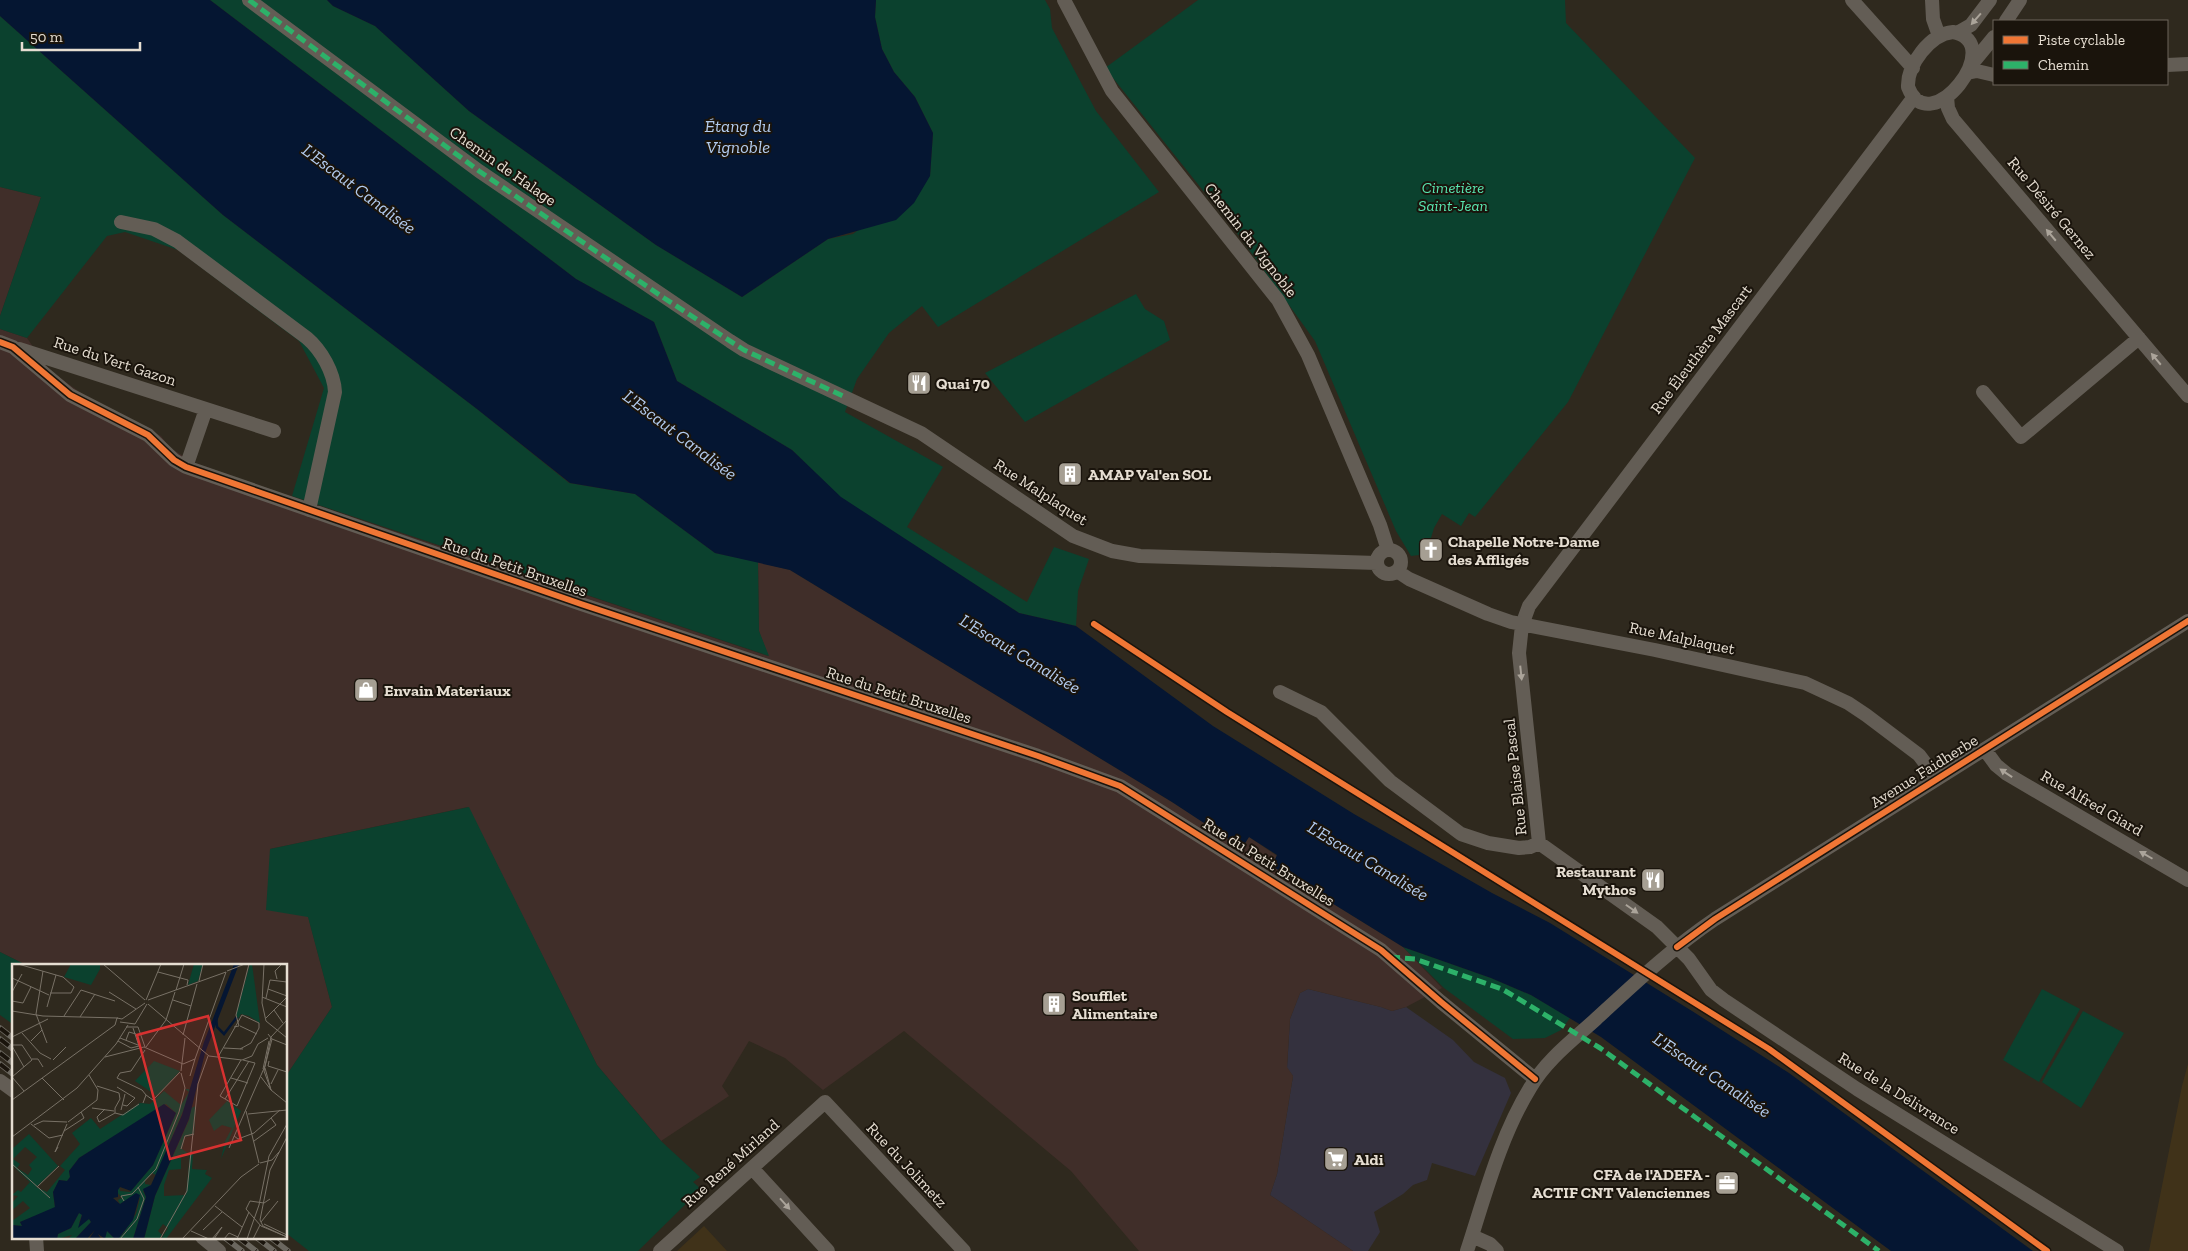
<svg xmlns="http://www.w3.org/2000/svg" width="2188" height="1251" font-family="'Zilla Slab',serif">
<rect width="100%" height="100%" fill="#2f291e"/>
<!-- commercial -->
<path fill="#34313e" d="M1308,989L1381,1007L1392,1011L1406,1007L1453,1040L1474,1062L1505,1078L1511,1093L1475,1176L1432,1163L1427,1180L1413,1185L1403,1194L1374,1212L1380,1232L1368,1251H1353L1270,1195L1277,1174L1293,1076L1287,1068L1290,1019L1300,993Z"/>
<!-- industrial -->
<path fill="#402e29" d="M0,187L41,197L0,316Z
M0,329L27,338L49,370L95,403L161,436L170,448L200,466L768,656L759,631L758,562L790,570L1172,802L1242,847L1249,837L1277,856L1272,866L1403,947L1442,988L1406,1007L1392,1011L1381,1007L1308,989L1300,993L1290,1019L1287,1067L1293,1076L1277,1174L1270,1195L1353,1251H1139L1071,1171L904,1031L823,1090L785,1058L749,1041L722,1086L729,1096L661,1141L597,1065L468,807L270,849L308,916L332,1007L286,1076V965H26L0,952Z"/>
<!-- built -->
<path fill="#403219" d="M2188,1064V1251H2149L2182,1086Z
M704,1226L727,1251H677Z"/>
<!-- green -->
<path fill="#0b412e" d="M210,0H327L333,6L375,26L469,111L656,245L742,297L828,239L853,234L930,176L933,133L915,97L894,72L882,49L875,17L876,0H1045L1050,9L1052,28L1096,111L1159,192L938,327L922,306L889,333L857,379L845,412L943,467L907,527L1027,602L1054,547L1089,559L1078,591L1076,626L1019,613L840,497L792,450L677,381L654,322L576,279Z
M1198,0H1565L1566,23L1695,158L1568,402L1475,517L1469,513L1461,526L1442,514L1434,528L1430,541L1424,545L1419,555L1411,556L1396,531L1315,341L1237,233L1105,68Z
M0,16L223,215L477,409L569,483L635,494L715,553L758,562L759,631L769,656L292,496L324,388L299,341L178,250L125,232L107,236L27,338L0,329V316L41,197L0,187Z
M1136,294L1145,309L1164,321L1170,340L1025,422L985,373Z
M469,807L597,1065L661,1141L700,1177L693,1182L701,1189L638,1251H309L286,1233V1076L332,1007L308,917L266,910L270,849Z
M1403,947L1491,978L1531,995L1570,1018L1561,1030L1545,1038L1513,1039L1444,988Z
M0,952L26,965H14V1025L0,1015Z
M2042,989L2080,1009L2039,1082L2003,1060Z
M2083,1011L2124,1033L2081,1108L2042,1082Z"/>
<!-- water -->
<path fill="#051632" d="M0,0H210L576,279L654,322L677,381L792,450L841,497L1019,613L1076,626L1213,726L1354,814L1492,893L1550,923L1692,1011L1789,1073L2033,1251H1891L1601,1037L1531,995L1491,978L1403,947L1272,866L1277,855L1249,837L1242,848L1172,802L790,570L715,553L635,494L570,483L477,409L223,215L0,16Z
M327,0H876L875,17L882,49L894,72L915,97L933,133L930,176L914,203L896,220L828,239L742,297L656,245L469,111L375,26L333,6Z"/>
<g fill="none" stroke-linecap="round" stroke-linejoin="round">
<!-- street -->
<path stroke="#635d55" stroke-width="14" d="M249,0L479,171L730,341L744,350L921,433L1073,536L1112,551L1140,556L1377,563
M1064,0L1112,91L1278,300L1308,355L1380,525L1388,550
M1852,0L1913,68
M1932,0L1933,19L1939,36
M2006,21L2020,0
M1953,32C2009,42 1929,143 1908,87C1907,65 1930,34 1953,32Z
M1957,33L1971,25L1990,0
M1971,65L1994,37
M2167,65L2188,64
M1967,73L1977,71L1994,75
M1914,97L1529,606L1522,625L1519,653L1539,843L1657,927L1689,959L1711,990L1724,1000L1857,1089L2117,1251
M1947,97L1948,108L1953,119L2188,396
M121,222L154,229L177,241L307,338C321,350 334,372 335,392L309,510
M0,342L13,347L70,395L148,435L174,460L186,467L581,604L1038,756L1120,786L1381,950L1441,1002L1535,1079
M19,349L274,431
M1983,392L2021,437L2139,338
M186,467L206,409
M1377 562a12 12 0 1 1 24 0a12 12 0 1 1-24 0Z
M1397,571L1409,579L1488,614L1511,622L1655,650L1805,683L1848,703L1866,715L1919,755L1937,779
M1280,692L1321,712L1390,781L1461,834L1488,843L1519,848L1530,847L1539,843
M1985,750L1996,765L2007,774L2188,880
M0,1081L14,1091
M752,1168L828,1251
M1472,1236L1490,1244L1497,1251
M36,1237L37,1251
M202,1237L219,1251
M660,1251L825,1102L964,1251
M1467,1251C1485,1196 1500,1137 1530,1088C1546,1060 1573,1040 1596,1019C1634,984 1672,948 1715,919L2188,621"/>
<defs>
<path id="rail" d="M0,1028L14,1039
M0,1039L14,1050
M0,1053L14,1064
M0,1064L14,1075
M224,1237L242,1251
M238,1237L256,1251
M256,1237L274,1251
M270,1237L288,1251"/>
</defs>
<!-- rail casing -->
<use href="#rail" stroke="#6b675f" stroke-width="5.5"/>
<!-- rail -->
<use href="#rail" stroke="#1a140c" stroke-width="4" stroke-dasharray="11" stroke-linecap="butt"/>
<!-- quiet -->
<path stroke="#2db169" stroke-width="5" stroke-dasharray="10 5" stroke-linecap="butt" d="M249,0L479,171L664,298L744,350L843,396
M1390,957L1415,959L1502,989L1600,1048L1879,1251"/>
<defs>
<path id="cycleway" d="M0,342L13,347L70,395L148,435L174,460L186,467L581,604L1038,756L1120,786L1381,950L1441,1002L1535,1079
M1094,624L1227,712L1769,1049L2047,1251
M1677,947L1715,919L2188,621"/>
</defs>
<!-- cycleway casing -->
<use href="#cycleway" stroke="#1a140c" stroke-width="9"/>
<!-- cycleway -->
<use href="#cycleway" stroke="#f07635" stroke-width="6"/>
</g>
<!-- one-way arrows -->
<defs><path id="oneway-solid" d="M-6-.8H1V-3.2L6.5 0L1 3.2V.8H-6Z" transform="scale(1.25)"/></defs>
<g fill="#aba49a">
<use href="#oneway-solid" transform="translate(1976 19) rotate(131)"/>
<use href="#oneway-solid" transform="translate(2051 235) rotate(-130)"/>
<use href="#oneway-solid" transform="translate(2156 359) rotate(-130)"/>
<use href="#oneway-solid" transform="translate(1521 673) rotate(84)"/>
<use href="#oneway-solid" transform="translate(2006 773) rotate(-146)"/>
<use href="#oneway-solid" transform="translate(2146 855) rotate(-150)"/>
<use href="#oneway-solid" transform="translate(1632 909) rotate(35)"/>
<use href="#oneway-solid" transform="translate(785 1204) rotate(48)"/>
</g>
<!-- icons -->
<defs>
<symbol id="restaurant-square" viewBox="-11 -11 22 22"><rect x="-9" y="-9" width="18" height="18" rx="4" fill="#a69f93" stroke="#1a140c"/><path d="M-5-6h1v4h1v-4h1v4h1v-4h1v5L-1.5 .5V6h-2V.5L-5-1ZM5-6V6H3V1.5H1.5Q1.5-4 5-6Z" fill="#fff"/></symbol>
<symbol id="building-square" viewBox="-11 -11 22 22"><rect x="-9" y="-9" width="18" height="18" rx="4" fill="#a69f93" stroke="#1a140c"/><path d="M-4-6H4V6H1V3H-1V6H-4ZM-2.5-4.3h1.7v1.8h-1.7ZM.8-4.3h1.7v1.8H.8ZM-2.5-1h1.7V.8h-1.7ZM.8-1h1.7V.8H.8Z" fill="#fff"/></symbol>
<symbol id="church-square" viewBox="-11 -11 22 22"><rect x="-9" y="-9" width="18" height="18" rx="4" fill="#a69f93" stroke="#1a140c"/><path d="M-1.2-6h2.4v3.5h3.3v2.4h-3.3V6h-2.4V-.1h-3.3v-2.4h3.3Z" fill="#fff"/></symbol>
<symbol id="shop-square" viewBox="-11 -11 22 22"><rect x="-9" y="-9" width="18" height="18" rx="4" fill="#a69f93" stroke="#1a140c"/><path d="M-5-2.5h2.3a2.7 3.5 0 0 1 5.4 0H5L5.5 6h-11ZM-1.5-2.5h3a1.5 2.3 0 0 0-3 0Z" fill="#fff"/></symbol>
<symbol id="supermarket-square" viewBox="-11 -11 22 22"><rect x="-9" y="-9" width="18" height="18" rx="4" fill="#a69f93" stroke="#1a140c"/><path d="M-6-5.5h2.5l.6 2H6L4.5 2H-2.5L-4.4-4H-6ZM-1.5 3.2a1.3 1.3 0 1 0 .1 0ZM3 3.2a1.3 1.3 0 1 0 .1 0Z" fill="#fff"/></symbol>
<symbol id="office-square" viewBox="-11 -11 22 22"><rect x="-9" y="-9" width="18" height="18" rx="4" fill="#a69f93" stroke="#1a140c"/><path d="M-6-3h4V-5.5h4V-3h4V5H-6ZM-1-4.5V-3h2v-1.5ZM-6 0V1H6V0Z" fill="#fff"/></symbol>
</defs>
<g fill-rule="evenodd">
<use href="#restaurant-square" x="905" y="369" width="28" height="28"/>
<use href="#building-square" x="1056" y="460" width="28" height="28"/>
<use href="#church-square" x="1417" y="536" width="28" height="28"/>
<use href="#shop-square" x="352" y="676" width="28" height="28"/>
<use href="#restaurant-square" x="1639" y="866" width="28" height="28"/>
<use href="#building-square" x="1040" y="990" width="28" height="28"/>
<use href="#supermarket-square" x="1322" y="1145" width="28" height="28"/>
<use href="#office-square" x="1713" y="1169" width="28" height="28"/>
</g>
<g text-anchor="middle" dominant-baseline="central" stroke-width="4" stroke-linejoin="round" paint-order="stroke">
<!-- street labels -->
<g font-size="16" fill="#e6ded2" stroke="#1a140c">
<text transform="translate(503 166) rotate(35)">Chemin de Halage</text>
<text transform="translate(2052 208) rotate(50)">Rue Désiré Gernez</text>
<text transform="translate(1251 240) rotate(52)">Chemin du Vignoble</text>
<text transform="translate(1701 349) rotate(-53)">Rue Éleuthère Mascart</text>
<text transform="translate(115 361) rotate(18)">Rue du Vert Gazon</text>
<text transform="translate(1041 492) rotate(33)">Rue Malplaquet</text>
<text transform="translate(515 567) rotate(19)">Rue du Petit Bruxelles</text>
<text transform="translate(1682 638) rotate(12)">Rue Malplaquet</text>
<text transform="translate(899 695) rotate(18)">Rue du Petit Bruxelles</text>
<text transform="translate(1924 771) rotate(-32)">Avenue Faidherbe</text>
<text transform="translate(1515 777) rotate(-96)">Rue Blaise Pascal</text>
<text transform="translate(2092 803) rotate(30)">Rue Alfred Giard</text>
<text transform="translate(1269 862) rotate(32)">Rue du Petit Bruxelles</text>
<text transform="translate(1899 1093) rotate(32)">Rue de la Délivrance</text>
<text transform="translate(731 1163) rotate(-42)">Rue René Mirland</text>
<text transform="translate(907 1165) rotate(47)">Rue du Jolimetz</text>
</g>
<!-- park labels -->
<g font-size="16" font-style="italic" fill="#59e7b1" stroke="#1a140c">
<text x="1453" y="187">Cimetière<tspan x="1453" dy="18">Saint-Jean</tspan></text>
</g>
<!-- poi labels -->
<g font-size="16" font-weight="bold" fill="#e6ded2" stroke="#1a140c" text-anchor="start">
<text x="936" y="383">Quai 70</text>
<text x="1088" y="474">AMAP Val'en SOL</text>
<text x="1448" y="541">Chapelle Notre-Dame<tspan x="1448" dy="18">des Affligés</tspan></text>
<text x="384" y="690">Envain Materiaux</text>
<text x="1636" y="871" text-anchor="end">Restaurant<tspan x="1636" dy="18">Mythos</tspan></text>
<text x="1072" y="995">Soufflet<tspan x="1072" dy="18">Alimentaire</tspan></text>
<text x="1354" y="1159">Aldi</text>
<text x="1710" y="1174" text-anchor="end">CFA de l'ADEFA -<tspan x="1710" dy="18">ACTIF CNT Valenciennes</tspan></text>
</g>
<!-- water labels -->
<g font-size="18" font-style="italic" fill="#b2cbef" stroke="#1a140c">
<text x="738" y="126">Étang du<tspan x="738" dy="21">Vignoble</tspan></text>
<text transform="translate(359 189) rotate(37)">L'Escaut Canalisée</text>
<text transform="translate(680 435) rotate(37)">L'Escaut Canalisée</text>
<text transform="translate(1020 654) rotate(31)">L'Escaut Canalisée</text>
<text transform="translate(1368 861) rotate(31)">L'Escaut Canalisée</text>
<text transform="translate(1712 1075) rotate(34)">L'Escaut Canalisée</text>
</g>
</g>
<!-- overview -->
<g transform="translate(12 964)">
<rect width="275" height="275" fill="#2f291e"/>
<path d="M59,0H88V5L79,21L52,13ZM182,0H191L186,17L176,21ZM238,0H240L248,59L237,52L229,50L226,55L224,51ZM142,97L168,107L145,132L123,117ZM173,125H177L178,128L174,140L144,211L140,209L133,216V220L139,221L131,227L134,233L121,275H93V270L95,267L102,274L110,271L124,250L128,234L123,231L108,240L106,236L110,234L104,227L107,222L108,227L118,228L141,201L164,149L154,140L67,194L57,207L58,213L55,217L47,216L41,228L43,244L8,258L10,262L0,261V257L18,244L11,237L0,246V239L6,232L0,231L6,226L9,228L18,218L0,201V185L17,170L46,202L24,223L35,228L53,206L48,202L68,180L60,169L79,154L88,165L128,139L138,140L152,127L169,141L177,128ZM13,183L25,193L17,201L20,205L16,211L5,204L8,200L1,195ZM215,137L229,147L209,195L213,177L220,164L210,161L202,167L197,156ZM184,142L182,171L173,173L170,185L177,190H169V205L157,206L152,221V232L174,231L178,190H181L180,205L195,206L193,210L200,214L154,275H149L156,264L151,260L146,267L150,271L147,275H132L143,232L177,156L179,144ZM67,249L70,250L67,259L77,255L79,258L63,275H56L60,271L45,275L46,270L59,264Z" fill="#0b412e" fill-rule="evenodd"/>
<path d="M222,0H227L193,89L177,155L143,232L132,275H121L134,233L131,225L139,221L170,151L192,78ZM152,140L164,149L141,201L119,227L108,223L106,226V223V233L101,234L108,240L124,229L128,231L121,256L107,274H102L95,267L93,275L86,270L89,275H77L83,266L75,275H63L79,258L77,255L66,264L70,251L67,249L59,264L46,270L45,275H0V261L10,262L8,258L43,243L41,228L47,216L55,217L58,213L57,207L67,194Z" fill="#051632"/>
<path fill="none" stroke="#051632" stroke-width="2.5" d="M204,52L205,63L212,70L225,53"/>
<path fill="none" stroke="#787166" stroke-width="1" d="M6,0L51,13L62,23L59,29H38M91,0L133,36M252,0L250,39L254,57M31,7L24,50L35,79M215,7L233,0M146,8L176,16L175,21M0,14L37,31M265,15L263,7L270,0M187,17L191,0M256,25L275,32M164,26L172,0M0,28L10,10M97,28L124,45M250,33L275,43M254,34L258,16L275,18M134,36L149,0M136,36L214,8M161,36L179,42M0,37L11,39L19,23M136,40L197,92L230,96L240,92L246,80L256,74M35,43L44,11M262,46L271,59M0,47L31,52L106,54M52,52L69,26L103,37M68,53L83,30M254,54L275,33M275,56L259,73L252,107L259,126L275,139M254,57L275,74M108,58L123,60L135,40M228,62L245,70M114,63H126L133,83M222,63L227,62L224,51L237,0M10,69L28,89L39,95M171,71L185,20M0,73L36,55M0,73V82L12,103M108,74L126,81M260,75L275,81M114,76L117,68L124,70M19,77L30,66M106,77L119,84L127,82L121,64M0,81H10L20,96L0,113M134,83L154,56L163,28M212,84L231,85M93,93L132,83L171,100M206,93L230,51L247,59V64L239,79L228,85M20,95H26L31,103M41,96L54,83M229,96L208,132L225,142L243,99L231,96M257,97L256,102L275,108M171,100L183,95L214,8M251,105L257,77M169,107L173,74M178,112L183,95M0,113L12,127M249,113L259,126L253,104M30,114L52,136M219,114L236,119M225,116L237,97M259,120L266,106M85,122L107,129L108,135L103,144M105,123L123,134L115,142L111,141M134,131L141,136L168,108M213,135L225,116M0,136L103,61L105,54L110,55L133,39M131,139L134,131L130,126L105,114L108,109L119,107L133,86M80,144L102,147M103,144V149L111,151L127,140M93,145L85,153L87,158L103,149M109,146L113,130M234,147L247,199M236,150L275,146M56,158L85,136L86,126L77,111M19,160L37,174L51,171M22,161L31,157L55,158M52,167L72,154L69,148M222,172L226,175L242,169L268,146M0,173L65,124L104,80L116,61M275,173L258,206L248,256L251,262L275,273M242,177L264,161L259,154M46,183L43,188L55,160M217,184L253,102L260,75L256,70M169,185L173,172L182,170M248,199L260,196L267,188M0,200L38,234M25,223L47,202M258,235L252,239L238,237L234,245L249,262L275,273M112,237L109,232L120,230L144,205L167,148L173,124L169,109M203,242L230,263M249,258L266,237M252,260L275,271M191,266L210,248M179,267L197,275M108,275L125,255L132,235L126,223M148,275L175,227L186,120L196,92M170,275L229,213L247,200M200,275L210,263L202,275M212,275L217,269L226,273M225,275L237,248M235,275L247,241L257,192L275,160M241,275L248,261"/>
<path fill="#d73130" fill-opacity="0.15" stroke="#d73130" stroke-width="2.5" d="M196,52L229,176L158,195L125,71Z"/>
<rect width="275" height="275" fill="none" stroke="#e6ded2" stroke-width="2.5"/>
</g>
<!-- legend -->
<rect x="1993" y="20" width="175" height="65" fill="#1a140c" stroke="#6c655b"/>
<rect x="2003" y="36" width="25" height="8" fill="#f07635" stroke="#6c655b"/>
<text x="2038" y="45" font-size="15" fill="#e6ded2">Piste cyclable</text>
<rect x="2003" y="61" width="25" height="8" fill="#2db169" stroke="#6c655b"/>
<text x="2038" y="70" font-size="15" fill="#e6ded2">Chemin</text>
<!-- scale -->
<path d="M22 42v8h118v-8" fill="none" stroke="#e6ded2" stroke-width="2.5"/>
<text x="30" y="42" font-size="15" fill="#e6ded2" stroke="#1a140c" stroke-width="4" paint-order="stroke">50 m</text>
</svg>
